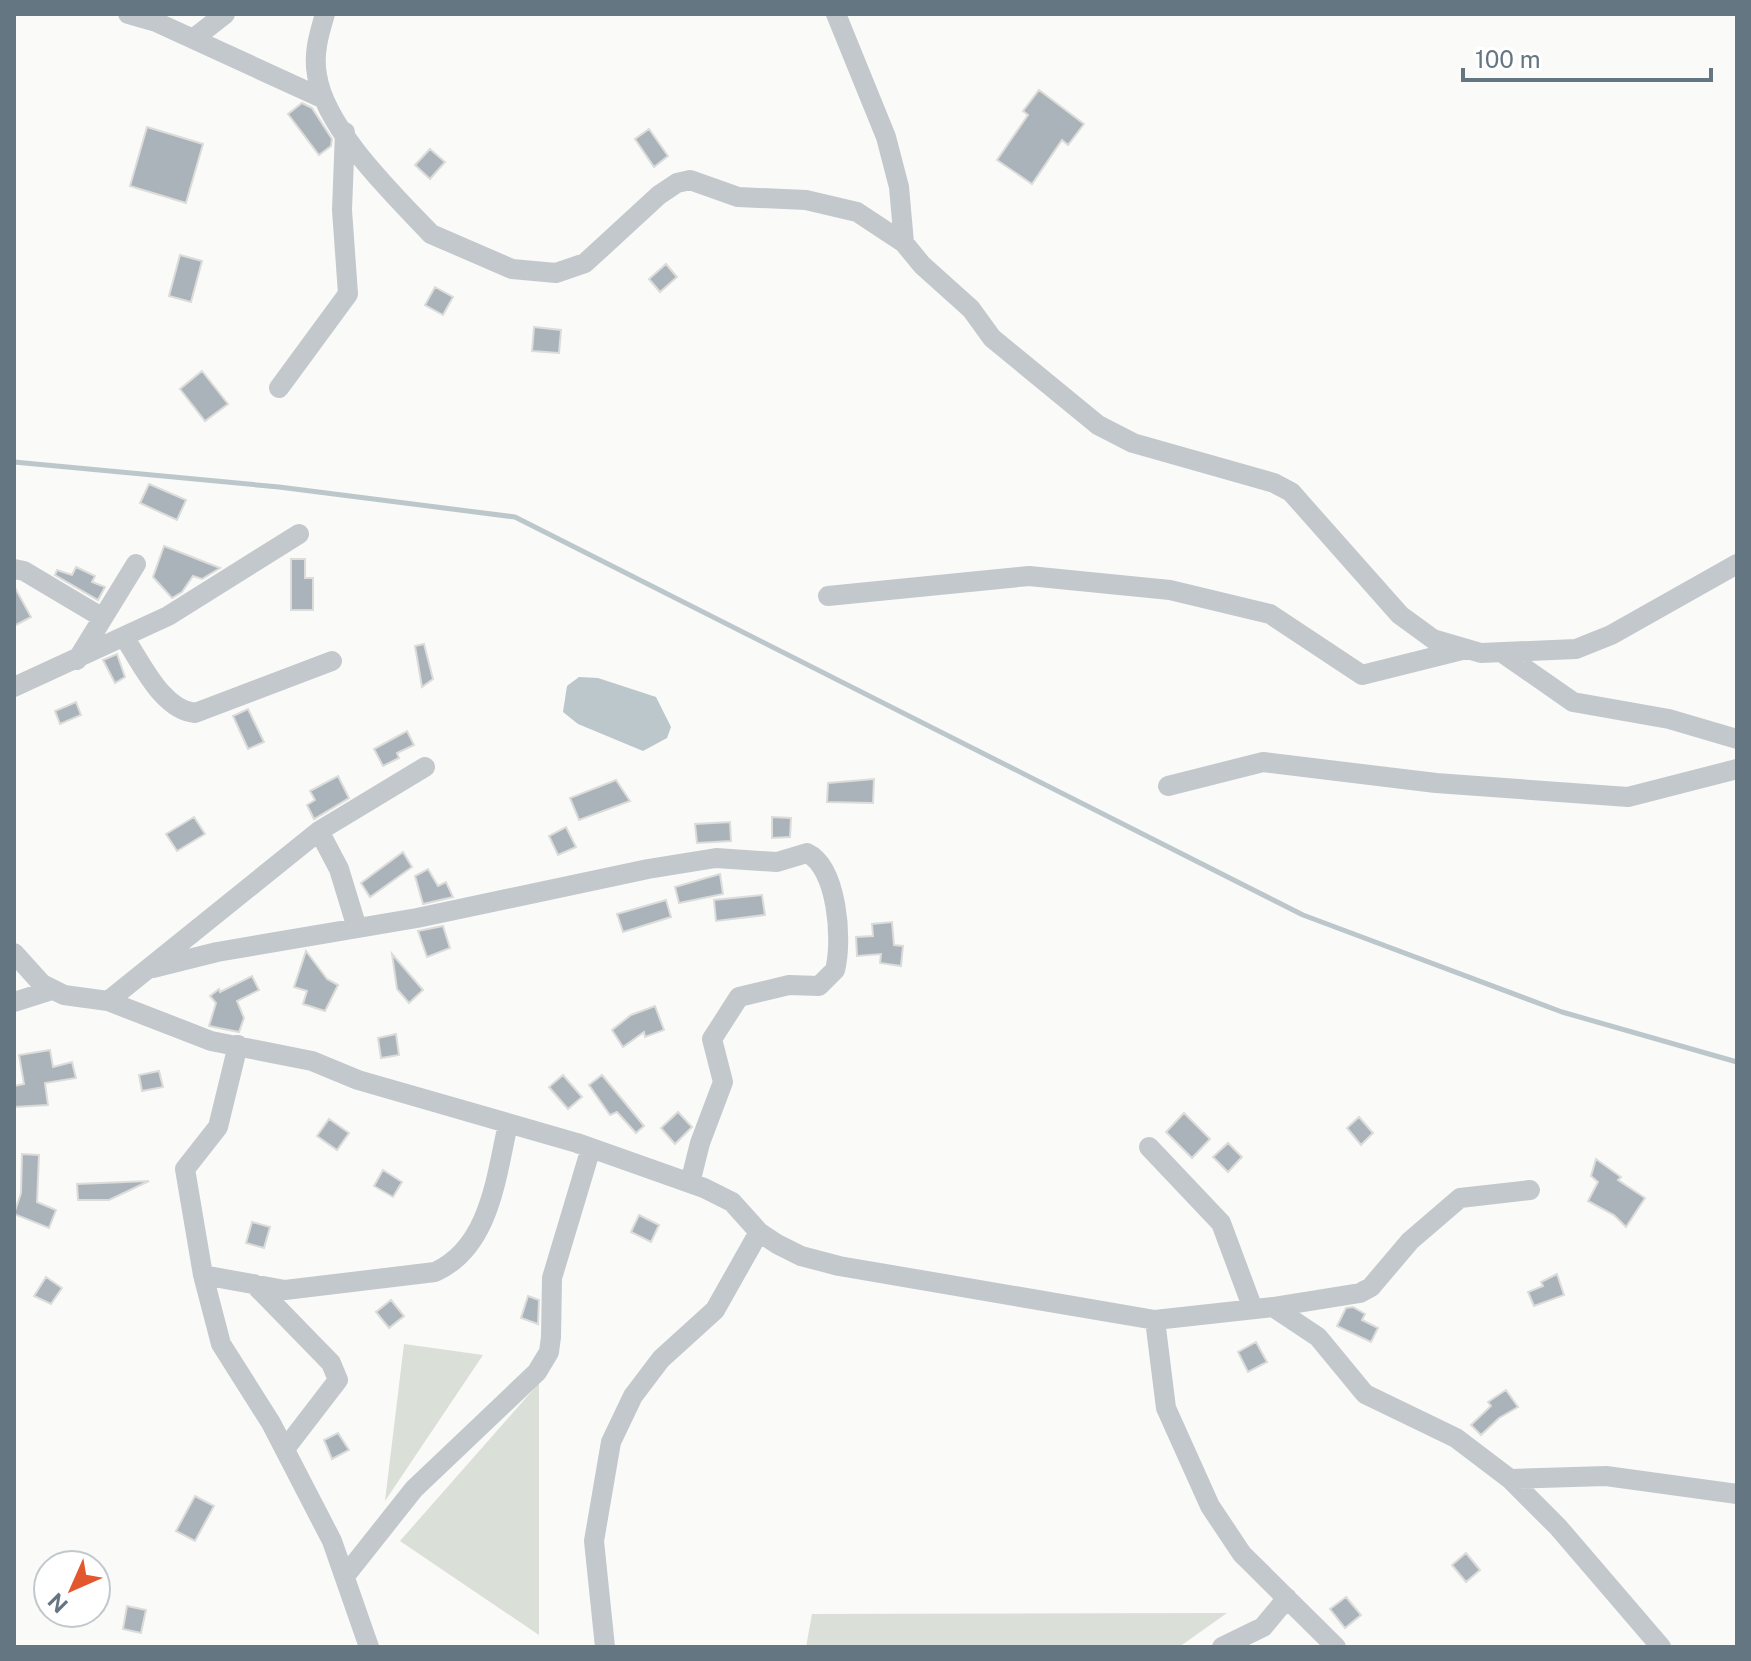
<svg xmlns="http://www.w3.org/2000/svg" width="1751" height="1661" font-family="'Public Sans',sans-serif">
<rect width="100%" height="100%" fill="#fafaf8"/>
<!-- green -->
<path fill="#dadfd7" d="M404,1344L483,1355L385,1501Z
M539,1383V1635L400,1541Z
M1227,1613L1179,1647H806L812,1614Z"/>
<!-- water -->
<path fill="#bbc7cb" d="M579,677L598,678L656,697L671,727L667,738L643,751L578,724L563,712L567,686Z"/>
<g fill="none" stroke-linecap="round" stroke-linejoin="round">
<!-- stream -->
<path stroke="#bbc7cb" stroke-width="5" d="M14,462L279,487L515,517L1303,915L1562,1012L1737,1062"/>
</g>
<!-- building -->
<path fill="#aab3b9" stroke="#dcdcda" stroke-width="2" d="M1039,90L1084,124L1068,145L1062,140L1032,184L997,160L1028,115L1023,111Z
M302,103L312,108L332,139L331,146L319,155L288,114Z
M147,127L203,144L186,203L130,186Z
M649,129L668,156L654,167L635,139Z
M430,149L445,162L430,179L415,165Z
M180,255L202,261L191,302L169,296Z
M666,264L677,277L660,292L649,279Z
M435,287L453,297L443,315L425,305Z
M534,327L561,330L559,353L532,351Z
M202,371L228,404L205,421L180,389Z
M149,484L186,500L177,520L140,503Z
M164,546L220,568L202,579L193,576L182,592L172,598L153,577Z
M291,559H305V578H313V610H291Z
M76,567L95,576L92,582L105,587L98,600L55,575L57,570L72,575Z
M14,586L31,617L14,626Z
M424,644L433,679L422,687L415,646Z
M117,654L125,677L115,683L103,660Z
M76,702L81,715L60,724L55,711Z
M248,709L264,742L248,749L233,716Z
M407,731L414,745L397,753L399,758L383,766L374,749Z
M338,776L349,798L314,819L307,805L315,800L310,791Z
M874,779L873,803L827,802L828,783Z
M616,780L630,801L579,820L570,798Z
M194,817L205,834L177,851L166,834Z
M772,817L791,818L790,837L772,838Z
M730,822L731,841L697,843L695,824Z
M566,827L576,847L558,855L549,836Z
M403,852L412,867L370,897L361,883Z
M428,869L438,886L446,882L453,897L423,904L415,876Z
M720,874L723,894L679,903L675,887Z
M762,895L765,915L716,921L714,900Z
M666,900L671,917L623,932L617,914Z
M892,922L894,945L903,946L901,966L880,963L881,954L857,956L856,937L873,936L872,924Z
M443,926L450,948L427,957L418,931Z
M306,951L327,979L338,985L325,1011L303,1004L307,991L294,987Z
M392,954L423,990L409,1003L397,989Z
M252,976L259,990L237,1001L244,1018L239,1032L209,1026L216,1003L210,996L219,989L220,992Z
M655,1006L664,1030L645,1037L644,1032L623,1047L612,1030L631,1015Z
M396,1034L399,1055L381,1058L378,1038Z
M50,1050L53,1067L72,1062L76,1078L45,1083L48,1105L14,1107V1086L24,1084L19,1055Z
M159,1071L163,1087L142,1091L139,1075Z
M563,1075L582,1097L568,1109L549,1087Z
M602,1075L644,1126L636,1133L617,1112L610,1115L589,1085Z
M678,1112L692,1127L675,1144L661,1128Z
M1184,1113L1210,1139L1192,1158L1166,1132Z
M1359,1117L1373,1133L1361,1145L1347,1128Z
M329,1119L349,1133L337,1150L317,1136Z
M1228,1143L1242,1157L1228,1172L1213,1157Z
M22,1154L39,1155L37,1202L56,1210L49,1228L14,1214L21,1193Z
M1596,1159L1621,1177L1618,1180L1645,1198L1626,1227L1614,1215L1588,1201L1598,1182L1591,1176Z
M383,1170L402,1182L393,1197L374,1186Z
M149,1181L109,1200H78L77,1184Z
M639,1215L659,1225L651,1242L631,1232Z
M252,1222L270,1227L264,1248L246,1243Z
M1557,1274L1564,1295L1534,1306L1528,1292L1543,1286L1541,1282Z
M46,1277L62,1288L51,1304L34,1296Z
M528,1296L539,1300L538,1324L521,1318Z
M391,1300L404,1316L389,1328L376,1312Z
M1353,1307L1365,1314L1362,1320L1378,1328L1371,1342L1337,1326L1346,1308Z
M1256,1342L1267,1362L1248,1372L1238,1352Z
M1506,1390L1518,1407L1499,1418L1481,1435L1471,1425L1491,1406L1488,1402Z
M338,1433L349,1450L332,1459L324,1440Z
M195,1496L214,1506L195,1541L176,1531Z
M1466,1553L1480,1570L1466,1582L1452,1565Z
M1346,1597L1361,1615L1345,1628L1330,1609Z
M127,1606L146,1610L141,1633L123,1629Z"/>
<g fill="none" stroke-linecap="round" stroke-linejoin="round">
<!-- street -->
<path stroke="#c3c8cc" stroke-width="20" d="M128,14L156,22L324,99
M325,14C319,34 313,54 317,75C325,129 394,195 431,234L512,269L556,273L585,263L659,195L677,183L690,180L738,197L806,200L857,212L904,243L922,265L971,309L992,338L1098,425L1133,443L1274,483L1291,492L1400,615L1433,639L1481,653L1576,649L1611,635L1737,564
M836,14L886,137L899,187L904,243
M193,39L225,14
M279,388L348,294L342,210L345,132
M14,569L24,571L103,618
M828,596L1029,576L1170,590L1270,614L1362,675L1466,649
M124,637C141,662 162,710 195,713L332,661
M1504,654L1573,702L1669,719L1737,739
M77,660L136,564
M14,687L168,616L299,534
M1168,786L1263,762L1436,783L1628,797L1737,769
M319,831L339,869L357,928
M14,953L42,984L64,995L108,1001L211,1041L312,1061L358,1080L577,1143L704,1188L732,1202L759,1232L777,1244L801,1256L839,1266L1155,1320L1166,1408L1210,1506L1242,1554L1336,1647
M153,968L217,952L417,918L648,869L716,858L777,862L807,853C837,867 843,939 835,970L819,986L789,985L739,997L712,1039L723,1082L700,1143L690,1183
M108,1001L319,831L425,767
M14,1002L52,990
M238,1045L218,1127L185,1169L203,1275L221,1344L271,1423L332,1541L369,1647
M1149,1147L1221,1223L1253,1309
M203,1275L285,1290L435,1272C490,1247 496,1177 508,1124
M254,1284L331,1363L338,1380L285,1449
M1273,1307L1360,1293L1371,1287L1410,1241L1460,1198L1530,1190
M1155,1320L1273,1307L1318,1337L1365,1394L1456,1438L1510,1479L1606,1476L1737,1494
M1510,1479L1558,1527L1661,1647
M345,1576L414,1489L537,1372L549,1352L551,1337L552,1278L591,1148
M605,1647L594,1541L611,1442L633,1396L661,1359L715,1310L759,1232
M1222,1647L1263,1627L1287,1598"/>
</g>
<!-- border -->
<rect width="1751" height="1661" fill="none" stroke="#657683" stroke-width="32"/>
<!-- north arrow -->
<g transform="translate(72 1589) rotate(225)"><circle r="38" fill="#ffffff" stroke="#c1c8cd" stroke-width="2"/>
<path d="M0-6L14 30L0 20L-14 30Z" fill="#e4572e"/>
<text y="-12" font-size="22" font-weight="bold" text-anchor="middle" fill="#657683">N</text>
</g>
<!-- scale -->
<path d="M1463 68v12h248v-12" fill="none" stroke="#657683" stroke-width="4"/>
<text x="1475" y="68" font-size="24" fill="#657683" stroke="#ffffff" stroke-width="6" paint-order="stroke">100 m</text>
</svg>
